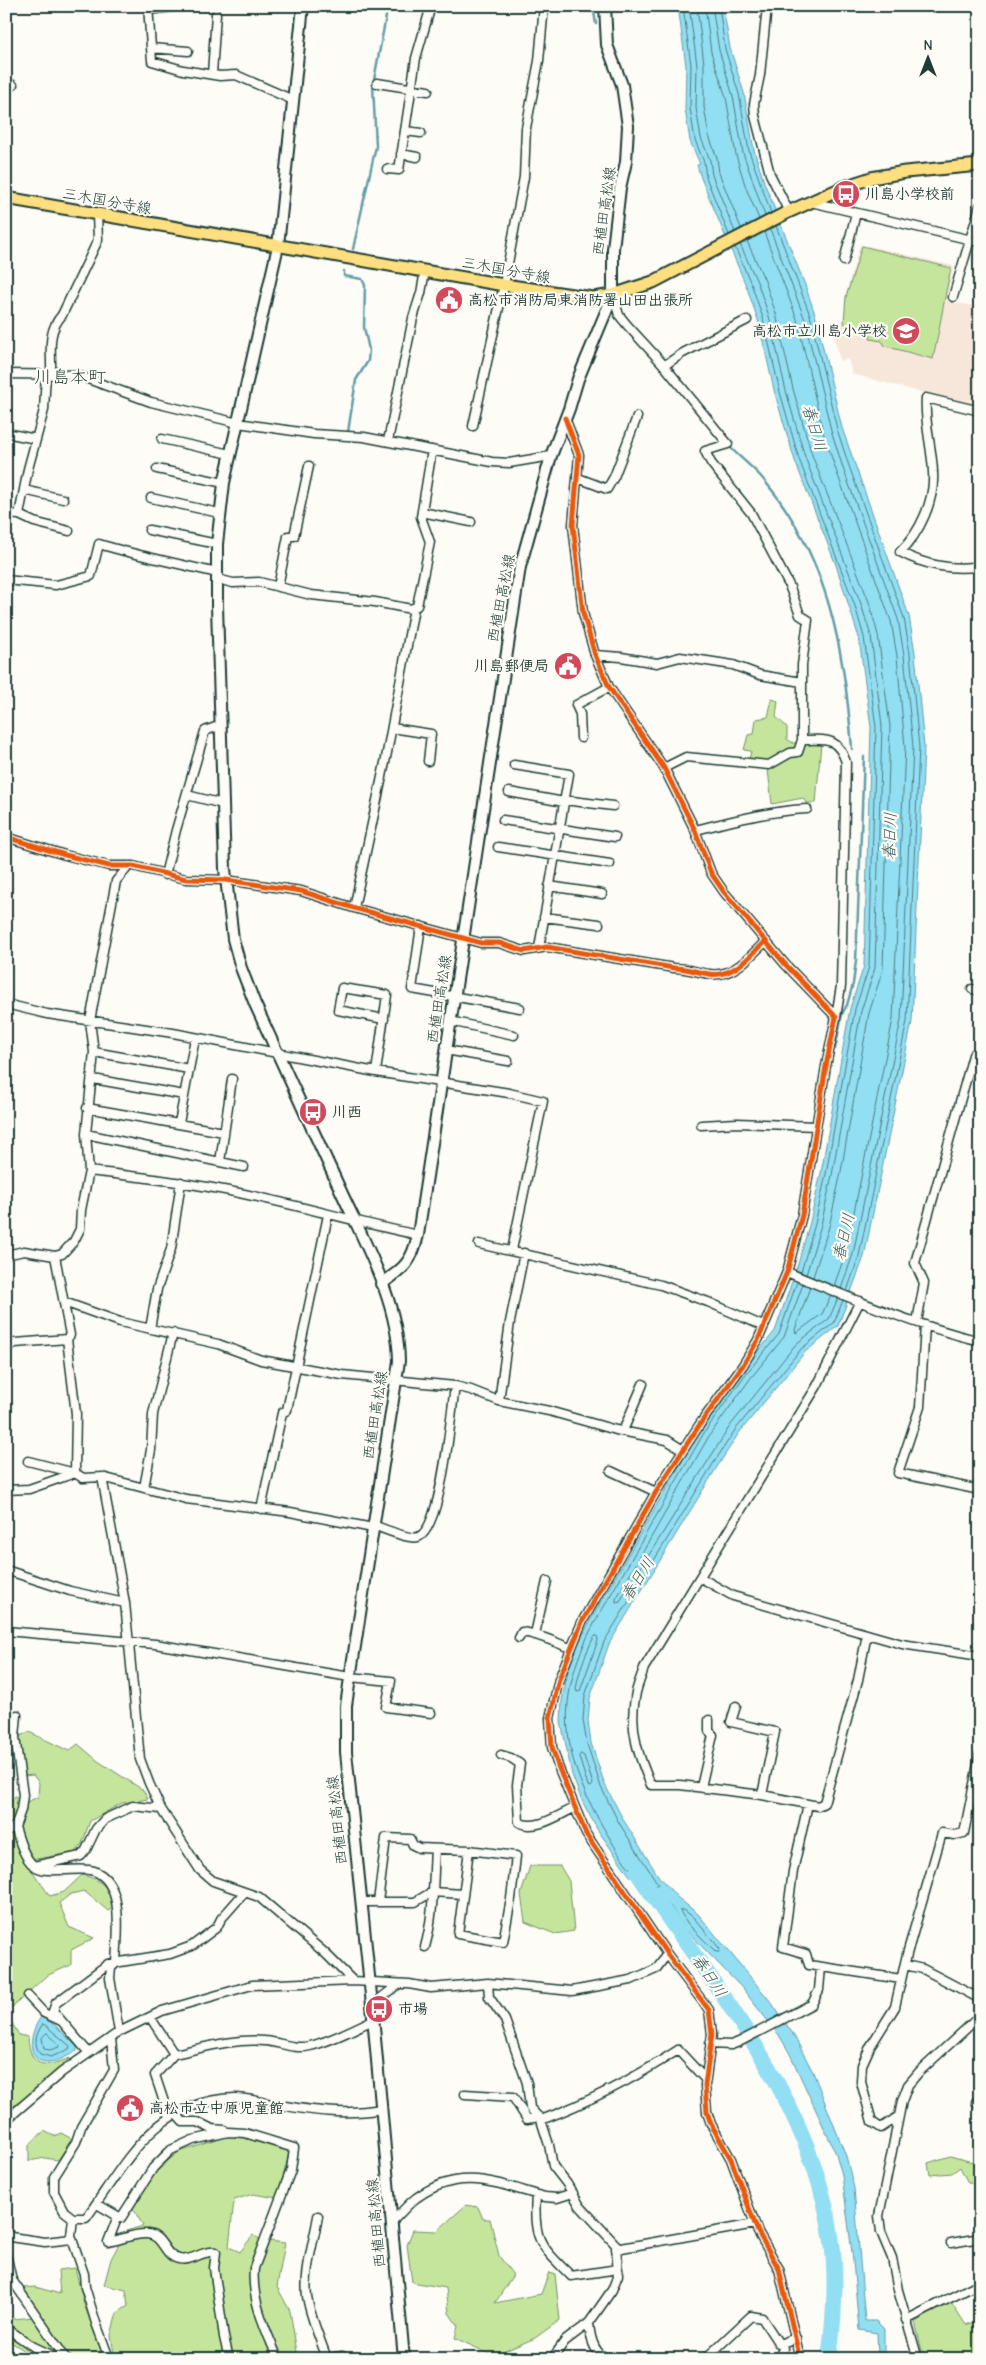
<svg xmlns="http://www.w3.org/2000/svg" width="986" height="2365" font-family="'Comic Neue','Klee One',sans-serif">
<rect width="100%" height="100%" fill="#fdfcf7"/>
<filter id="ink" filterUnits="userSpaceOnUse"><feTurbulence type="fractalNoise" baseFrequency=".02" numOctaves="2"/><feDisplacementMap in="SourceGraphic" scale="10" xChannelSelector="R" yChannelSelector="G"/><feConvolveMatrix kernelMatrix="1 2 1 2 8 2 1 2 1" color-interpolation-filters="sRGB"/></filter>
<g filter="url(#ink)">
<!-- built -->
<path fill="#f7e7db" d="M860,244L954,266L946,301L980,307V408L852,374L848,359L840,361L831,324L843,323L845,297Z"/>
<!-- green -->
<path fill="#c5e59d" stroke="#729168" d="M862,246L951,268C944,298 940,328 933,359L885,346L882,341L870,339L871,334L855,329L844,323L846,297Z
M772,699L778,701L776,717L787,727V739L793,743H821L816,803H806L803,798L772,804L767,761L749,760L751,751L744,750L748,735L754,734L756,719L768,717Z
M29,1732L69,1751L78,1744L98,1761L143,1790L148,1799L122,1803L90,1821L82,1844L76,1852L25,1861L50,1896L64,1892L82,1875C103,1880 108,1887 115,1907L108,1911L84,1891L71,1894L59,1903L69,1927L94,1938L71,1950V1965L46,1976L6,2013L19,2035L28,2037C30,2069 45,2068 70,2058L45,2083L6,2112V1809L15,1796L27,1802L38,1797L39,1783L33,1775L24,1776L18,1737Z
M530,1866H560L569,1881L574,1931L555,1934L525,1922L521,1894Z
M44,2131L54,2136L61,2133L72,2139L58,2160L45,2158L29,2161V2145Z
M233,2135L247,2137L290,2151L277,2198L253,2194L234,2200L229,2247L240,2252L253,2235L261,2240L285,2243L277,2287L290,2311L297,2352L293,2359H115L111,2335L117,2313L128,2306L126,2290L104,2285L111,2259L126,2231L143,2226L133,2208L155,2171L179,2152Z
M950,2156L980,2164V2184L968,2183L960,2167L952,2173L930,2175L928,2163Z
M466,2205L478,2207L483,2219H490L499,2256L513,2275L495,2303L541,2294L549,2272L555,2274L560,2320L535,2338L503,2352L500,2359L455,2338L458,2326L449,2313L446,2288L412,2282L407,2245L413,2230L437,2231Z
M75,2268L84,2304L104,2359H75L69,2355L23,2288L35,2287L60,2294L58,2270Z
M951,2302L966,2325L980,2319V2359H924L915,2322Z
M33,2317L64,2357L68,2359H38L6,2339V2327L14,2319Z"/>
<!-- water -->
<path fill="#92def3" stroke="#649ea7" d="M678,6H723L730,48L744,93L754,150L764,182L805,285L815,314L842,428L909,616L915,653L924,747L912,1022L864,1257L838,1326L805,1352L739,1433L717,1467L609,1644L590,1698L588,1721L591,1743L605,1785L624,1821L659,1877L677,1897L698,1914L771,2002L793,2034L813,2072L846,2156L854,2188L865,2321H876L884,2329V2359H878L877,2333L859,2330L853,2261L842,2175L836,2154L790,2054L779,2035L741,1987L684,1928L671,1907L655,1892L642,1888L630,1876L597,1829L582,1801L572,1775L561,1722L562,1700L568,1671L577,1646L591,1619L700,1430L741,1372L775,1331L798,1264L810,1222L821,1173L850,1008L864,966L871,727L859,638L836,565L795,461L775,394L758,320L747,288L701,178L697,165L700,164L690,141L685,109L686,66Z
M42,2016L57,2027L77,2047V2051C69,2055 60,2061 50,2062C23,2064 30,2029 42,2016Z"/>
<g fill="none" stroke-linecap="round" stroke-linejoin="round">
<!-- shore -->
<path stroke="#4d7d80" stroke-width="1" d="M683,6L691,65L690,108L695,140L704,162L706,177L729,235
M689,6L697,65L696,108L701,138L710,160L712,175L735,232
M697,6L704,64V107L709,136L717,158L719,173L741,228
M705,6L711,52L726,97L736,155L746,188L759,219
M712,6L719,50L733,96L743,153L765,216
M719,6L725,49L739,94L749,151L771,213
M776,226L810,315L837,429L849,466L904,618L910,654L919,747L907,1021L859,1256L847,1291
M770,229L804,317L831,430L843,468L898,619L904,655L913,747L901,1020L853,1254L841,1289
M764,232L797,319L823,432L836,470L891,621L897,656L905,747L893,1019L846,1252L834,1286
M747,241L765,281L776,314L793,389L812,455L869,602L878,635L890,726L883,969L869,1013L840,1177L829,1227L813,1277
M740,244L758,284L769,316L786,391L805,457L861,604L871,636L882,726L875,968L861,1011L832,1175L821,1225L806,1275
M735,247L752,286L763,318L780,392L799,459L855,606L864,637L876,727L869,967L855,1009L826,1174L815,1224L801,1272
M797,1282L779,1334L745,1375L704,1433L595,1622C550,1705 563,1763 612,1842C623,1860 635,1881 655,1886L658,1884L619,1823L601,1787L587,1744L583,1720L585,1696L604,1642L713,1464L735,1430L801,1349L834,1323L843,1300
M803,1284L784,1337L750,1379L709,1436L616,1599V1602L620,1601L730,1426L796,1344L829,1319L838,1298
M810,1287L795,1330L796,1333L822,1314L831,1295
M597,1636L598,1640L580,1691L577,1692L576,1689C579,1671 585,1654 594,1637Z
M581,1754L584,1756L593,1784L591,1787L588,1786L579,1757Z
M681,1910H684L694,1918L720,1949L719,1952H716L688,1924L681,1913Z
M45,2025L70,2046L69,2049L51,2057L40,2054C33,2043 36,2035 42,2025Z
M47,2033L59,2044V2047L50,2050L44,2049L42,2038Z"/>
<!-- stream -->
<path stroke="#649ea7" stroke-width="2.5" d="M593,6L596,24
M353,249L376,146L373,85L388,6
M344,271V276L362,279L365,285L364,327L369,350L368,361L356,380L348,432
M730,447C740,458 753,467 763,479C828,555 845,652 852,749
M835,1049L842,1014L847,1005L853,984L856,961L864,757"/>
<!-- river -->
<path stroke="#92def3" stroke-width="16" d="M637,1872C713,1987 813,2099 832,2242C837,2280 834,2321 829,2359"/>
<defs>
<path id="minor" d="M148,6L152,61L183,70L220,76L236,75L293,100
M767,6L760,75L754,104L755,116L770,174L789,212
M148,10L183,6
M151,48L188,51
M212,74L216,14
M6,82L13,85
M377,83L428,91
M405,131L421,133
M401,154L417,157
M387,169L399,170L416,58L431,6
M811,202L980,242
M844,261L856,213
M613,295L619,315L628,326L662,363L728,444L705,451L711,463L751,513L789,585L800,615L808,620L802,665V740C826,740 837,736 846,762L841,986L836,1017
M953,297L980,206
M665,365L683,353L747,320
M6,374L77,375L151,402L238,423L314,434L364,437L492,462L509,463L551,456
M51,374C52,352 46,333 62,315L98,240L97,214
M980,411L926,398C924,423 932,447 933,472C935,500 920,533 900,552C924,565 953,571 980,566
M565,418L579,455L573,525L583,613L595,655L609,687L664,768L695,830L711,873L724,892L785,964L836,1017L826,1066L802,1215L787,1272L758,1340L743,1365L700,1424L656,1492L582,1622L559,1679L550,1718L552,1747L558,1766L586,1834L667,1954L709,2010L712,2034L705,2085L707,2112L711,2124L731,2159L758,2232L779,2269L800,2359
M473,426L504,285L524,177L526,128L539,61L544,6
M6,433L36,439
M162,439L230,454
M388,441L413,318L421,293L425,271
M157,469L224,483
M578,478L607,489L614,477L637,417
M24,490L63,499
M151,498L219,513
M422,512L471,522
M6,514L19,515L34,522L69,531
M19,515L28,469L44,410L46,374
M149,530L217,544
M217,579L233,583L259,582L311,595L375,602L411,609L417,606L430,542L421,517L432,450
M6,580L56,585L91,576L99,544C138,556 177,563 217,573
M278,587L288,536H294L309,466
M595,655L621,657L657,663L680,657L694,659L733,665L760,675L802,682
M392,728L431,734L428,761
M581,738L580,714L576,705L609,687
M514,765L569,774L539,948
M664,768L686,757L769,765L790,753L798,752L802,740
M509,792L564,802
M187,795L223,804
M564,800L613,806
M503,820L615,837
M695,830C732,821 769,811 807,809
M6,837L65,855L109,866H133L186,879L226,880L301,891L354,908L481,943H499L524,951L547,947L674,968C687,968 696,972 709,974C733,978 750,956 766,941
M498,847L610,864
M165,875L176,830L205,731L221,725
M549,886L602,894
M354,908L386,758L414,608
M544,917L599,924
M421,926L412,989L520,1008
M972,989L980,991
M6,1004L47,1014L173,1033L376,1072L509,1093L543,1101L512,1250
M450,1021L514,1035
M446,1050L508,1061
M94,1052L189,1069
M376,1072L387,995L342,988L338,1010L384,1019
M93,1079L184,1095
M87,1108L224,1132
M179,1123L195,1038
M701,1125L737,1123L816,1126
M86,1134L244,1167
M220,1162L232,1079
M89,1171C141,1177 193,1183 244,1194C302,1206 359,1223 418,1235
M479,1244L661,1285L708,1302L763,1326
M6,1255L24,1251L55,1256L62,1254L74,1241L80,1229L81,1210L89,1171L86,1134L94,1052L90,1021L116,881L129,866
M787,1272C850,1298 914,1325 980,1341
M860,1301L817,1386L644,1668C641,1678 636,1688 635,1698C629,1729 639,1758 651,1785H680L762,1795L818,1806L824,1803L858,1680L867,1634
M64,1302L120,1322L218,1344L261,1360L342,1375L455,1386C451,1412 442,1529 418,1537C409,1540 382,1528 373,1525
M917,1322L924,1283L915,1263L973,1055L980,1047
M925,1325L920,1407L898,1473L980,1490
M150,1329L157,1289L171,1249L181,1182
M6,1347L15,1343L67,1339
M455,1386L471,1390L499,1401L549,1411L616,1430L667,1440L683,1450
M499,1401L510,1322L524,1253
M623,1431L643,1384
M28,1461L75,1473L76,1414L67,1339L70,1335L55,1256
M611,1471L656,1492
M102,1477L125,1603
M144,1488L151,1450L153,1414L173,1333
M6,1490L29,1489L75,1473L83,1478L102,1477L186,1499L290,1512L373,1528
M261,1509L282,1413L287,1410L328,1215
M6,1570L70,1591L125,1603L140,1759L149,1783L161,1809L200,1870L213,1881L259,1897L326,1954L353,1981
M701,1578L733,1596L902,1644L980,1656
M6,1631L155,1644L350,1677L391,1681L386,1707L431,1713
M535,1634L547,1581
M519,1638L522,1632C539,1634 554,1642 570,1648
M736,1706L731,1722L775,1732L762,1795
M501,1755L511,1758L520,1764L517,1785L519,1822C534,1832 559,1815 574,1808
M701,1787L713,1735L709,1731V1720
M808,1804L793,1871L783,1947L806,1954L809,1965L901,1979
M15,1827C19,1839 23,1856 33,1865C41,1872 54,1870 63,1870C72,1870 86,1868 94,1871C126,1883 117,1937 116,1963L111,1968L110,1978L119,2032
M6,1831L15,1827L21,1810L23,1795L15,1737L17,1715
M34,1866L81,1856L86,1850L96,1829L105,1819L133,1806L161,1809
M361,1902H415L432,1892L463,1894
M378,1902L386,1838L410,1839L413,1845L419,1848L469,1850L516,1856L511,1899L503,1942L458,1934L469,1850
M425,1947C434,1915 433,1882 435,1849
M905,1965L923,1969L980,1999
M488,1983L489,1997L505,2020L527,2083L530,2108L541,2120L549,2145L553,2166L567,2184L580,2206L616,2245L618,2275L612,2290L589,2323L565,2341L552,2359
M28,1996L44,2013L59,2020
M372,2005L399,1984
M150,2017L174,2054L155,2075L169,2117
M111,2038L114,2070L81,2127L76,2142L54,2177V2192L64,2211L73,2218H86C128,2160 154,2101 235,2098C247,2098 260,2102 272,2104C309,2110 344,2116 381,2109
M710,2044L731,2045L739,2042L812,2004L819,1990L821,1967
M89,2053L53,2011L56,2003L108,1964L170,1954L192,1946L217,1927L221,1919L244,1893
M174,2054C202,2048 235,2038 265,2041C280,2042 294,2050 310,2046C332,2041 353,2029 373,2020
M465,2094L513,2097L527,2119L539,2117
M980,2099L976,2102L980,2106
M175,2113L183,2122H198L212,2129L224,2130
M899,2116L881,2128L872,2122L861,2082L862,2065L870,2047L895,2007L907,1954L942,1833L955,1835L964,1833L980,1754
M6,2120L62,2072L119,2032L162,2011L252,1985L353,1981L409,1984L431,1988L488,1983L572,1991L631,1980L656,1969L667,1954
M541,2120C589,2102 635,2078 678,2050L706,2080
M536,2195C533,2241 540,2245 571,2276L618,2269
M97,2204L121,2218L153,2168L171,2150L193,2140L228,2132L245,2133L294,2148L291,2170L254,2268C251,2301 266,2330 278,2359
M118,2216L108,2242C121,2240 134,2233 147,2234C164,2235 163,2256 179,2259C192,2262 202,2250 216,2252L214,2268L224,2337L229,2359
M318,2216C314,2241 304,2271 307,2296C310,2317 320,2338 327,2359
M73,2218L71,2236L84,2274L85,2287L96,2323L109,2358
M391,2223C399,2215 407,2205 416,2198C461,2165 498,2184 545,2197L557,2198L573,2193
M6,2231L11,2237L45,2242L72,2239
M951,2243L980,2238
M616,2249L755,2224
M6,2254L12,2280L66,2359
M906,2320L978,2284L980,2281
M589,2323C590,2336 593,2356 610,2359
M6,2328L34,2347L60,2359
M325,2359L342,2356L346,2359
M705,2359L751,2316L762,2318L779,2344L796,2338
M778,2359L783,2349L782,2343
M918,2359L898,2290L892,2258L881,2232L879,2216L902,2101L908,2085L919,2072L980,2016"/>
<path id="secondary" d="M303,6L278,246L224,483L217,544V606L225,869L233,939L241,968L255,1004C283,1065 311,1126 339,1187C364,1242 398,1300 399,1361L349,1685L346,1706V1752L372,2005L404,2359
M381,1284C404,1269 412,1262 418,1235L520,567L551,456L569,409L578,379L613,295V249L620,188L626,162L628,126L622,85L607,45L605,6"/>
<path id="primary" d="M6,198L504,285L593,298L613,295L653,282L786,213L844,187L871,178L905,172L980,165"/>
</defs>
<!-- minor casing -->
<use href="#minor" stroke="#1f3d34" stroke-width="11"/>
<!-- secondary casing -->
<use href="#secondary" stroke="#1f3d34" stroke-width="14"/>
<!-- primary casing -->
<use href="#primary" stroke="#1f3d34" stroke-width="15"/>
<!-- minor -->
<use href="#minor" stroke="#fdfcf7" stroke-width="8"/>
<!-- secondary -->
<use href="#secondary" stroke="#fdfcf7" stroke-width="10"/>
<!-- primary -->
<use href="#primary" stroke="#ffdf80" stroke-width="11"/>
<defs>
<path id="cycleway" d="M565,418L579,455L573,525L583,613L595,655L609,687L664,768L695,830L711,873L724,892L785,964L836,1017L826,1066L802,1215L787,1272L758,1340L743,1365L700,1424L656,1492L582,1622L559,1679L550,1718L552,1747L558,1766L586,1834L667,1954L709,2010L712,2034L705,2085L707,2112L711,2124L731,2159L758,2232L779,2269L800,2359
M6,837L65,855L109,866H133L186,879L226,880L301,891L354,908L481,943H499L524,951L547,947L674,968C687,968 696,972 709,974C733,978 750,956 766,941"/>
</defs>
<!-- cycleway casing -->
<use href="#cycleway" stroke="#fdfcf7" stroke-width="8"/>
<!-- cycleway -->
<use href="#cycleway" stroke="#e8590c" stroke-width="5"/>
</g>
</g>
<!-- icons -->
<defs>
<symbol id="bus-disc" viewBox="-11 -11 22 22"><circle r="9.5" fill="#d1495b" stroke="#fdfcf7"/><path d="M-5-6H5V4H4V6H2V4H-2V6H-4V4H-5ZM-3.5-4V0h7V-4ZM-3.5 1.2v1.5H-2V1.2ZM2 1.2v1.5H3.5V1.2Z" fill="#fff"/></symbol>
<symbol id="civic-disc" viewBox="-11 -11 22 22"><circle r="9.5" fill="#d1495b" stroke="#fdfcf7"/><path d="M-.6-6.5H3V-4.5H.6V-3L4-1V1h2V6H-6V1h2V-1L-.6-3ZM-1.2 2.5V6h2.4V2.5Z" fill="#fff"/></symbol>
<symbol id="school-disc" viewBox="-11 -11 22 22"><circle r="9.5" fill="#d1495b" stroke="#fdfcf7"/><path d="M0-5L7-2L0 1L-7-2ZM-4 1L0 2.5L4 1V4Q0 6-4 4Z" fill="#fff"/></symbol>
</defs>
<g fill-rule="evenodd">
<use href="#bus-disc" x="830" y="178" width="32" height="32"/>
<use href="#civic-disc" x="433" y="284" width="32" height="32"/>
<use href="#school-disc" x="890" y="315" width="32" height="32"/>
<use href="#civic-disc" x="552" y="650" width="32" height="32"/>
<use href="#bus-disc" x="297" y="1096" width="32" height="32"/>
<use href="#bus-disc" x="363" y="1993" width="32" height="32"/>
<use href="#civic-disc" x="114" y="2092" width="32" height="32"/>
</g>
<g text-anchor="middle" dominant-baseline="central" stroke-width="4.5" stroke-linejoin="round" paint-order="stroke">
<!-- poi labels -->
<g font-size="15" font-weight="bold" fill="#1f3d34" stroke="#fdfcf7" text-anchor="start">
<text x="865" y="194">川島小学校前</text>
<text x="468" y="300">高松市消防局東消防署山田出張所</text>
<text x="887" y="331" text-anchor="end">高松市立川島小学校</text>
<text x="549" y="666" text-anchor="end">川島郵便局</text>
<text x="332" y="1112">川西</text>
<text x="398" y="2009">市場</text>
<text x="149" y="2108">高松市立中原児童館</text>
</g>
<!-- street labels -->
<g font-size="15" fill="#1f3d34" stroke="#fdfcf7">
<text transform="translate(107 201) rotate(10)">三木国分寺線</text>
<text transform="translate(604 211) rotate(-82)">西植田高松線</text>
<text transform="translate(506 270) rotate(10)">三木国分寺線</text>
<text transform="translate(501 598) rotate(-79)">西植田高松線</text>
<text transform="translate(439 999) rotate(-81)">西植田高松線</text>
<text transform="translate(375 1415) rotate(-81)">西植田高松線</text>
<text transform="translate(337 1820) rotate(-96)">西植田高松線</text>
<text transform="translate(376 2223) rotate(-95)">西植田高松線</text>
</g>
<!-- water labels -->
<g font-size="16" font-style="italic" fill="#365d5a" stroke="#fdfcf7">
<text transform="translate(814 428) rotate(73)">春日川</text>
<text transform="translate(890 836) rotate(-88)">春日川</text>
<text transform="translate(844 1237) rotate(-77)">春日川</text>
<text transform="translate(638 1579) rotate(-58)">春日川</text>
<text transform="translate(709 1976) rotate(56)">春日川</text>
</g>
<!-- quarter labels -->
<g font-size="18" fill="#1f3d34" stroke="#fdfcf7">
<text x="70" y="377">川島本町</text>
</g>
</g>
<!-- margin -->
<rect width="986" height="2365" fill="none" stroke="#fdfcf7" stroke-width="25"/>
<rect x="12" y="12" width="961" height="2340" fill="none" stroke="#1f3d34" stroke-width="2" filter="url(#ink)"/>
<!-- north arrow -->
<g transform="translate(928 58)" stroke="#fdfcf7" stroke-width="4" paint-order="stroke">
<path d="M0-4L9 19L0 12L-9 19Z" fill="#1f3d34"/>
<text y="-8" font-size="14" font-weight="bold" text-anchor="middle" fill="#1f3d34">N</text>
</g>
</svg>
